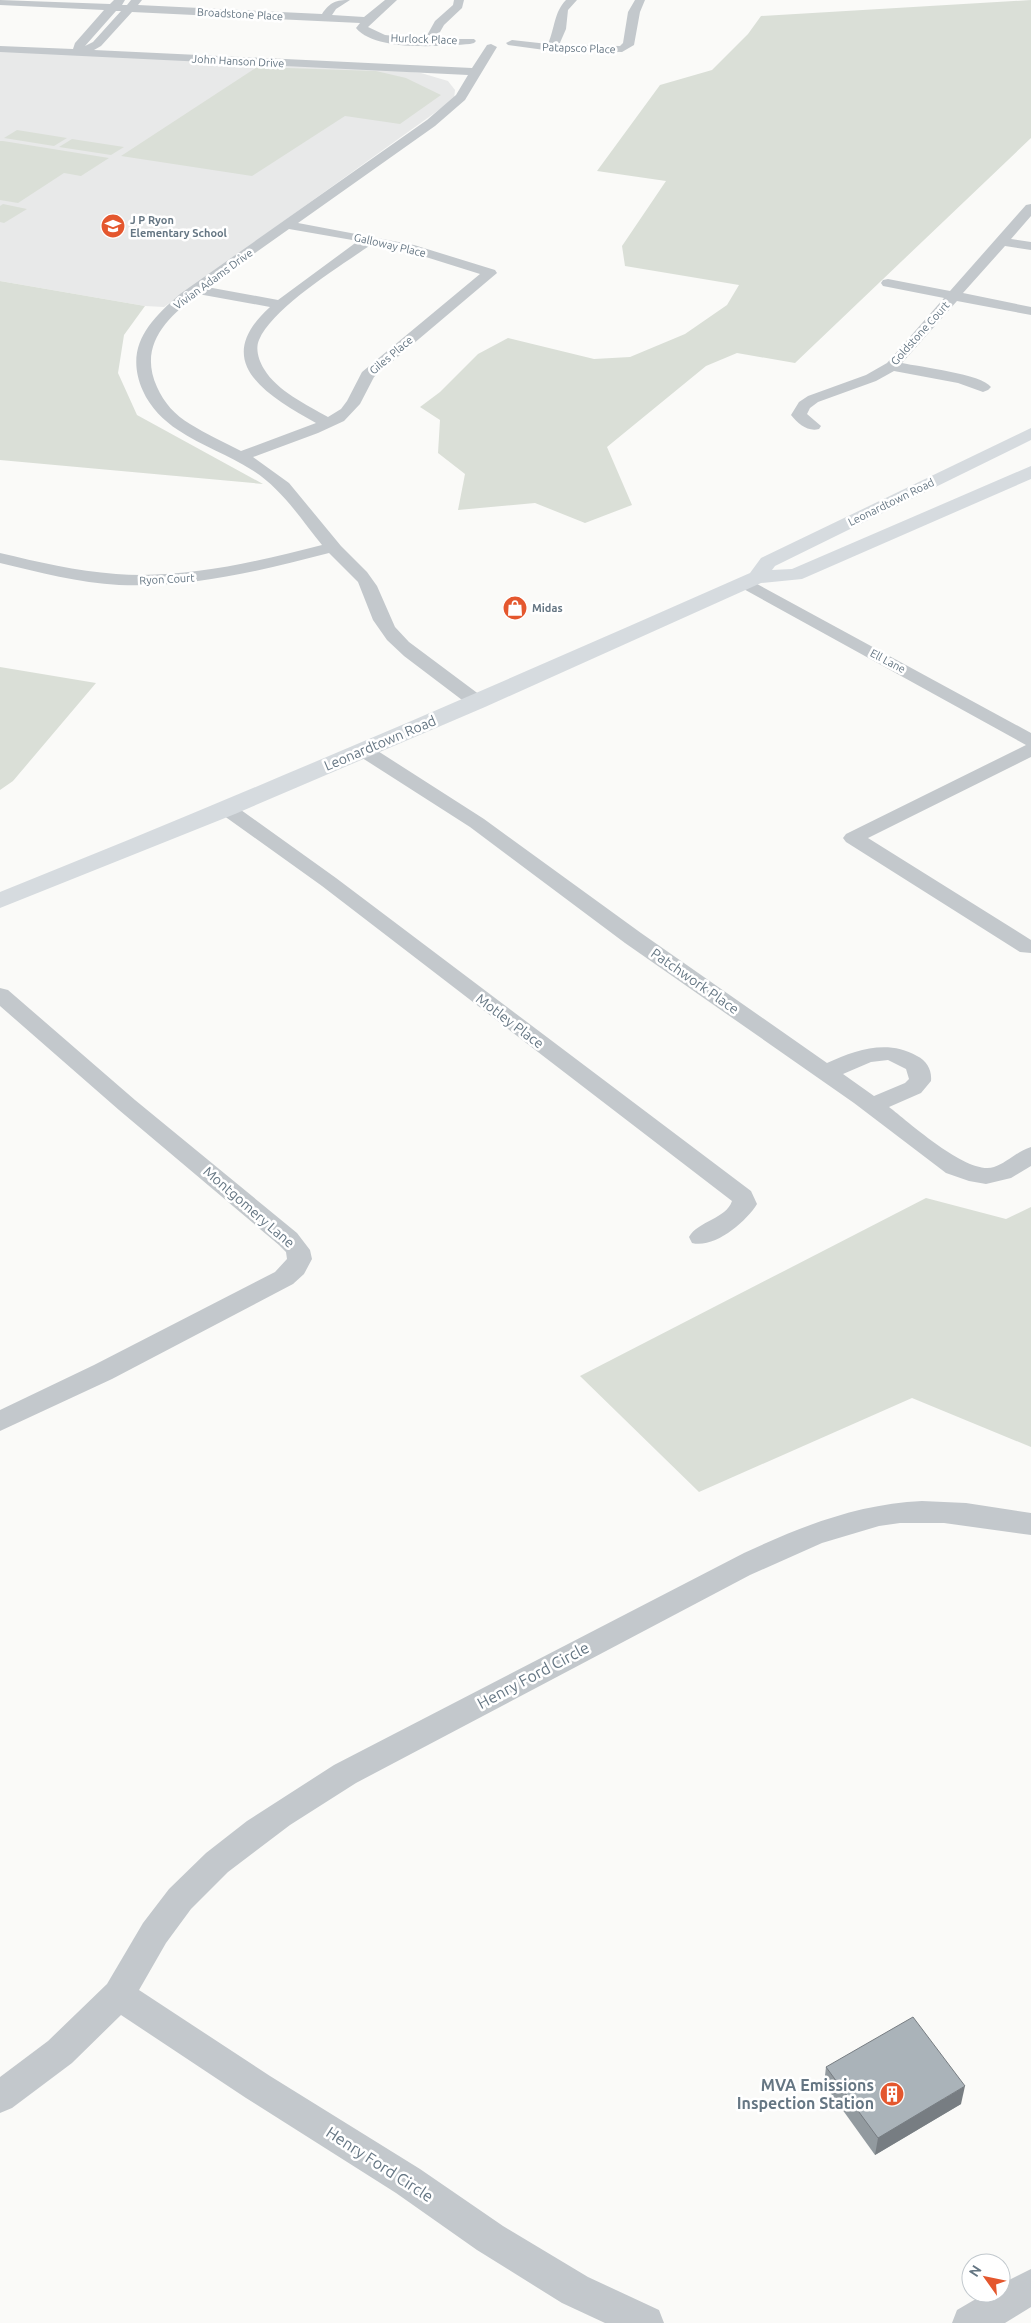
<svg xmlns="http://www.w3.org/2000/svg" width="1031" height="2323" font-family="Ubuntu,sans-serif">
<rect width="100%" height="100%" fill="#fafaf8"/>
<!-- built -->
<path fill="#e8e9e9" d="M0,51L391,70L421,73L448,81L455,90L454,99L164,307L145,306L0,281Z"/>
<!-- green -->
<path fill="#dadfd7" d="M1031,0V138L795,363L737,353L706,366L607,447L632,505L585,523L535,503L458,510L465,474L438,453L440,420L420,407L440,392L478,354L508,338L594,359L630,357L685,334L727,305L739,285L625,266L622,246L666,181L597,171L660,85L712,70L748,34L761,16Z
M257,67L376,71L406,78L441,95L400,124L345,116L252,176L121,156Z
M17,130L67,138L54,146L4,138Z
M72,139L124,147L111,155L59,147Z
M0,141H3L109,158L81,176L64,173L18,203L0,200Z
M3,204L27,209L4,223L0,222V206Z
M0,281L145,306L124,335L118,373L137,415L263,484L0,460Z
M0,667L96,683L13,781L0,790Z
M926,1198L1006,1219L1031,1207V1447L912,1398L699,1492L580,1376Z"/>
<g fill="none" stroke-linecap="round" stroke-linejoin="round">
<!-- street -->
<path fill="#c3c8cc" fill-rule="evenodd" d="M0,0L110,4L114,0H125L122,5H127L131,0H142L138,5L322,14C330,2 336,0 350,0L336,9L332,15L364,17L385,0H397L368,27L385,35L425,39L435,21L453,5L454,0H464L462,8L444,25L436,39H474L476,41L474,43L470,44C442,46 376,52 356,28L360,23L132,12L101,46L94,50L472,68L487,45L491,44L497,47L465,100L435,126L298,223L414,245L495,270L497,273L374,377L360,404L344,421L318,433L253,457L289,483L341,546L367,572L377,586L395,627L409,642L484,698L486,702L484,706L477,708L470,706L404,656L387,640L373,620L358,582L329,553C260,571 191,588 119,585C79,583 39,572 0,563V553C38,562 76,571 116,574C185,579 255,562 322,545C300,518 282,489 252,470C229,455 202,446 178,430C164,421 150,407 143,391C124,348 148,322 180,294L427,120L456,95L468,75L0,52V46L73,49L75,43L104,10L0,5ZM116,11H121L93,42L85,46ZM289,229L358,241L278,300L207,287ZM372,244L410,252L480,274L362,372L347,401L341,409L328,417C307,405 277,391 264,369C259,361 255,349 259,340C273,307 342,265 372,244ZM198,294L270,307C209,362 267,395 316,423L241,451C224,442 206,434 190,424C175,415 164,403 157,387C138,345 167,318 198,294Z
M566,0H577L568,10L566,29L559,45L620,46L623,43L628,12L635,0H645L640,12L634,45L622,52L552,51L508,45L506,43L512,40L548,44C555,28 554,12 566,0Z
M1031,204V216L1011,239L1031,242V250L1005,246L963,293L1031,307V315L957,301L902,363C920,367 982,374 991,387L988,390L983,392L958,383L894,371L876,381L818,402L810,408L807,414L821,426L819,429C808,432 798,424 791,415L799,402L808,396L866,375L887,363L944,298L883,286L881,283L883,280L888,279L950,291L1026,205Z
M746,578L1031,733V757L868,838L1031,940V953L1020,952L846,842L843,838L846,834L1026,745L740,587L737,583L740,579Z
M363,744L370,746L484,819L641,933L827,1063C856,1050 887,1039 917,1056C927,1061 932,1070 931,1081L921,1093L889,1107C910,1123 968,1176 994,1167C1007,1163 1017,1151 1031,1147V1166L1011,1178L986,1184L969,1181L946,1173L854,1103L625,943L470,827L356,754L353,750L356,746ZM888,1060L906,1069L909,1079L905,1083L874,1096L843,1074L871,1062Z
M227,803L234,805L336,878L751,1191L757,1204C746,1222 714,1249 692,1243L689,1237C698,1221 726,1219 732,1201L322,886L220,813L217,809L220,805Z
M0,988L8,990L135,1100L297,1233L310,1250L312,1259L304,1274L293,1284L112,1379L0,1431V1410L94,1365L275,1272L287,1259L286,1252L279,1245L119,1110L0,1006Z
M922,1501L966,1503L1031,1513V1535L944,1523H900L879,1526L822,1543L750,1575L356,1783L290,1825L228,1872L191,1909L166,1943L139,1990L270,2076L420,2169L503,2226L588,2277L659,2310L664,2323H605L562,2303L477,2250L396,2193L246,2098L121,2015L72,2063L12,2108L0,2113V2077L48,2041L107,1984L143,1923L169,1889L206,1853L247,1821L334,1765L744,1553C802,1526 858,1504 922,1501Z
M1031,2269V2307L1005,2323H952L957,2310L986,2293H1001V2284Z"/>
<!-- highway -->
<path fill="#d6dbdf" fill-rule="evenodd" d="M1031,428V440L775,566L772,570L792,569L1031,466V479L802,579L761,583L485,707L235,814L0,908V892C252,791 501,683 750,573L761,558Z"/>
</g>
<!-- wall -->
<path fill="#929a9f" d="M826,2067L961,2104L875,2155L824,2084Z"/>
<!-- shaded-wall -->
<path fill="#777d82" d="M965,2086L961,2104L875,2155L878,2138Z"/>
<!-- building -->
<path fill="#aab3b9" stroke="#777d82" d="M913,2017L965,2086L878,2138L826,2067Z"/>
<!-- icons -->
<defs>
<symbol id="school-disc" viewBox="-11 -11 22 22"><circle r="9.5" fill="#e4572e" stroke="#fff"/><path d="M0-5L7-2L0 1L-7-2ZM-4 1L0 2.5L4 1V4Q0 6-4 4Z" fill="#fff"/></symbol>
<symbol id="shop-disc" viewBox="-11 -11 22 22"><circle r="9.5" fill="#e4572e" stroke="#fff"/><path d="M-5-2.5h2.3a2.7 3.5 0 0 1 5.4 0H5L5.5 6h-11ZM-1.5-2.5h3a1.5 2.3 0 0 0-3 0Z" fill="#fff"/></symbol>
<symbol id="building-disc" viewBox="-11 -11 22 22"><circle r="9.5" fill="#e4572e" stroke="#fff"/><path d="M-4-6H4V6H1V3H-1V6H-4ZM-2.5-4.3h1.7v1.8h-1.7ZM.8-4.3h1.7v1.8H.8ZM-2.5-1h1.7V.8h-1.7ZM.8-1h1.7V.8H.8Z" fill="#fff"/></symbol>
</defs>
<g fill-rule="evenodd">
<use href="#school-disc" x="99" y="212" width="28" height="28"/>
<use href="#shop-disc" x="501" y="594" width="28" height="28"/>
<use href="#building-disc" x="878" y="2080" width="28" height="28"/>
</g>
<g text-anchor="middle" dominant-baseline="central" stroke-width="5" stroke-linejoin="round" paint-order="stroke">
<!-- far-street labels -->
<g font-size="11" fill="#657683" stroke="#fff">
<text transform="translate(240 14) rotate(3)">Broadstone Place</text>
<text transform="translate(424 39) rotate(2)">Hurlock Place</text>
<text transform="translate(579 48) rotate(2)">Patapsco Place</text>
<text transform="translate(238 61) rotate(3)">John Hanson Drive</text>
<text transform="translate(390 245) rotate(13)">Galloway Place</text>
<text transform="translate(213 279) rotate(-36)">Vivian Adams Drive</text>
<text transform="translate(920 333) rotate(-48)">Goldstone Court</text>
<text transform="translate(391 355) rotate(-40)">Giles Place</text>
<text transform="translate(891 502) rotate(-26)">Leonardtown Road</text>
<text transform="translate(167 579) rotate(-3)">Ryon Court</text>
<text transform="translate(888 661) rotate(28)">Ell Lane</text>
</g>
<!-- far-poi labels -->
<g font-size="11" font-weight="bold" fill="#657683" stroke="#fff" text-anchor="start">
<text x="130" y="220">J P Ryon<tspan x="130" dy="13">Elementary School</tspan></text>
<text x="532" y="608">Midas</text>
</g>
<!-- street labels -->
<g font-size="14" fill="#657683" stroke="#fff">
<text transform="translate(380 743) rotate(-23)">Leonardtown Road</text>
<text transform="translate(695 981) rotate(35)">Patchwork Place</text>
<text transform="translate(510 1021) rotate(37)">Motley Place</text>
<text transform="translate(249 1207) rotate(41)">Montgomery Lane</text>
</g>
<!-- near-street labels -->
<g font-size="16" fill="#657683" stroke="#fff">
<text transform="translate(533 1675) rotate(-28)">Henry Ford Circle</text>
<text transform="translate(380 2164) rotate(33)">Henry Ford Circle</text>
</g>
<!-- near-poi labels -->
<g font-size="16" font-weight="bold" fill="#657683" stroke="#fff" text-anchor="end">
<text x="874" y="2085">MVA Emissions<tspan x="874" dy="18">Inspection Station</tspan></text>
</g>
</g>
<!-- north arrow -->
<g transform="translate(986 2278) rotate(303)"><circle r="24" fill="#ffffff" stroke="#c1c8cd"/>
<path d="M0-4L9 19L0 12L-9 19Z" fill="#e4572e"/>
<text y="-8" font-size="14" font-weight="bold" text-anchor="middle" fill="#657683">N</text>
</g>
</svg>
